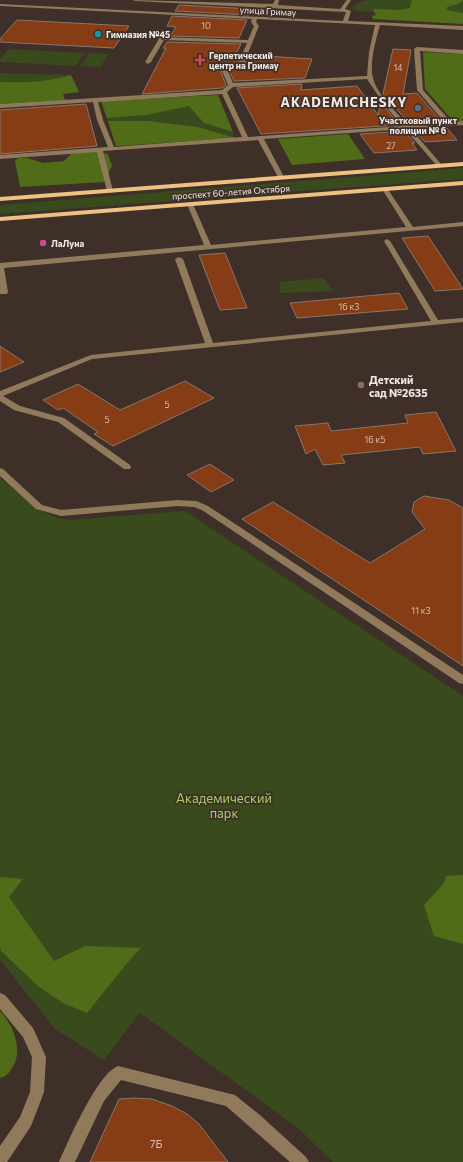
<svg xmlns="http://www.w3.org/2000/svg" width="463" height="1162" font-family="Commissioner,sans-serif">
<rect width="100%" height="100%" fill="#3e3029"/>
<!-- green -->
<path fill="#394a1c" d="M368,0H463V16L356,11L351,8L360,2Z
M9,49L85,53L75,66L0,62V59Z
M90,53L109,54L100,67L80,66Z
M0,73L71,75L79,92L63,94L65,100L0,104Z
M218,95L235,138L116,146L101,101Z
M463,168V179L0,214V205Z
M324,278L333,291L280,293V282Z
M0,478C23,496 39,516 69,520L185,511L463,696V1162H333L298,1128L140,1013L104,1060L55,1029L0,960Z"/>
<!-- forest -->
<path fill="#506c18" d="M410,0H463L458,4L447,7V10L463,13V24L373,19L372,16L376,15L373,10L375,9L399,10L411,8L410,6L412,1Z
M423,52L463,54V121H453L425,89Z
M71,75L79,92L63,94L65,100L0,104V82C25,83 47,82 71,75Z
M218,95L233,132L204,123L189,106L146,115L107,118L101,101Z
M108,121H148L198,127L235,138L116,146Z
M348,134L365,159L292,165L278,139Z
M94,151L108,154L112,166L104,182L20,187L15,161L18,158H27L43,163L64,161L71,154Z
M463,875V944L434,936L424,905L444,883L446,876Z
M0,877L23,879L9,897L54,961L85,946L141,948L128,962L87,1013L63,1003L39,987L1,951L0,947Z
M0,1011C14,1025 25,1054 10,1071C7,1075 5,1077 0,1078Z"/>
<!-- building -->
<path fill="#863d15" stroke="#86766e" d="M179,5L252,9L249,15L175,11Z
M172,16L247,20L239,38L170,36L176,27L167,26Z
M17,20L129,26L114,48L0,42V39Z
M167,42L241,44L236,54L240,55L238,63L244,64L249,55L312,59L305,78L234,81L229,70L224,68L221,72L226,85L222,88L142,94L166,48H163Z
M393,49L411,50L403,94L417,93L442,122L409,123L383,94Z
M302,84L301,90L357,86L378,115L381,102L399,125L261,134L237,88Z
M86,104L97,146L0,154V110Z
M447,128L457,140L425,142L414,130Z
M404,131L415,143H412L417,150L374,153L360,134Z
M428,236L463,289L435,291L402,238Z
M225,253L247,308L220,310L199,255Z
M399,293L408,309L297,318L290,303Z
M0,346L24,362L0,372Z
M185,381L214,398L113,446L94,434L98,432L63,408L58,410L43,400L78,384L120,410Z
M436,412L456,451L423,454L420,447L341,455L345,463L323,465L315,449L306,454L295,426L328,423L331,431L408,423L405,415Z
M210,464L234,480L211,492L187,475Z
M424,496L449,500L463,508V666L242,519L273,502L370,563L425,529L412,512L414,502Z
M135,1098L152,1099L172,1106L187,1114L199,1124L228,1162H90L119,1099Z"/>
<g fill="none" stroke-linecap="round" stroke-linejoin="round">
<!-- minor -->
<path fill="#917a5c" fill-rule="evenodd" d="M133,0L273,4L275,0H279L278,5L340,9L347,0H351L345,9L351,11L348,21L463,26V30L380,25C376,39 369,64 373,78C376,93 397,113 408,125L445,123L417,90L414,49L417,47L463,50V54L420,51L423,90L451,122L463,121V125L411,129L441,164V166H437L405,129L264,139L284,177L281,179L278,177L258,140L103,151L113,191L110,193L107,191L97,152L0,159V155L108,147L97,120L93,102L0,108V104L222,90L228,85L222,71L225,69L228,71L233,83L367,76L369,52L375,25L257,19L256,22L259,26L244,63L239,62L247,43L164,40L151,62L148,64L145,62L160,37L248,40L254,26L251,22L252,19L0,6V4L343,21L346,12L135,1ZM367,79L383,103L402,126L248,137L227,92L233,87ZM222,94L242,137L114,147L103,120L98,102Z
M385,187L387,188L413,227L463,222V226L4,268L8,292L7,294H0V263L204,245L187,204L190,202L193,204L211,245L406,227L382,189Z
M387,239L390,241L438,320L463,318V322L92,359L3,396L20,406L64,418L130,465L131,467L130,469H124L58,422L14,410L0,401V391L91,355L205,343L175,259L179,257L183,259L213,343L431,321L384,241Z
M0,468L3,469L42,505L61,510L177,500L196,501L208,506L463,675V684L459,683L202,510L194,507L177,506L61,516L36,509L0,476Z
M0,993L5,995L33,1028L46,1057L44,1092L31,1126L7,1162H0V1146L20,1117L30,1092L32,1057L23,1037L0,1009Z
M118,1066L235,1095L261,1116L306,1157L309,1162H290L226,1106L121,1080L104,1101L75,1162H59C69,1140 97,1074 118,1066Z"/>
<!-- major -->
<path fill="#eec081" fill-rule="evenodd" d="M463,162V166L0,201V197Z
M463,181V185L0,221V217Z"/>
</g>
<!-- markers -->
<circle fill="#0f9aa8" stroke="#3e3029" stroke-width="1.5" cx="98" cy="34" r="4"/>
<path fill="#e0444e" stroke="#3e3029" stroke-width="1.5" d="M198 54h4v4h4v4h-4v4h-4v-4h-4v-4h4z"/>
<circle fill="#5c6f8a" stroke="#3e3029" stroke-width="1.5" cx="418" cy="108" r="4"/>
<circle fill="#d1479c" stroke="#3e3029" stroke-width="1.5" cx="43" cy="243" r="4"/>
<circle fill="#8d6e63" stroke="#3e3029" stroke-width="1.5" cx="361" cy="385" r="4"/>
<g text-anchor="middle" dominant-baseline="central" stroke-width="3.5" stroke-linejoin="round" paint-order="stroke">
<!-- far-street labels -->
<g font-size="9" fill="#f2e8e4" stroke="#3e3029">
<text transform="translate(268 11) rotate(3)">улица Гримау</text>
<text transform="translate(231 192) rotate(-4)">проспект 60-летия Октября</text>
</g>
<!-- number labels -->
<g font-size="9" fill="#d7bdb0">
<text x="206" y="25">10</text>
<text x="398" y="67">14</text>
<text x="391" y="145">27</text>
<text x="349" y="306">16 к3</text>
<text x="167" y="404">5</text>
<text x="107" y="419">5</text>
<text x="375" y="439">16 к5</text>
<text x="421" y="610">11 к3</text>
</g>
<!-- far-poi labels -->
<g font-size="9" font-weight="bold" fill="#f2e8e4" stroke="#3e3029" text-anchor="start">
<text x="106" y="34">Гимназия №45</text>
<text x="209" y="55">Герпетический<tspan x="209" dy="10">центр на Гримау</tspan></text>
<text x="418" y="120" text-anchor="middle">Участковый пункт<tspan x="418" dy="10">полиции № 6</tspan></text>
<text x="51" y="243">ЛаЛуна</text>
</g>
<!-- poi labels -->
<g font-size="11" font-weight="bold" fill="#f2e8e4" stroke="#3e3029" text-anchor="start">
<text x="369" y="379">Детский<tspan x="369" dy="13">сад №2635</tspan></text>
</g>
<!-- near-number labels -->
<g font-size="11" fill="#d7bdb0">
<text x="156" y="1143">7Б</text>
</g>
<!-- far-district labels -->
<g font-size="13" font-weight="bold" letter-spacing="1" fill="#f2e8e4" stroke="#3e3029">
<text x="344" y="102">AKADEMICHESKY</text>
</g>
<!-- near-park labels -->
<g font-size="13" fill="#a6ce63" stroke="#3e3029">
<text x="224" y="798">Академический<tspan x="224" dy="15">парк</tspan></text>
</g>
</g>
</svg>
